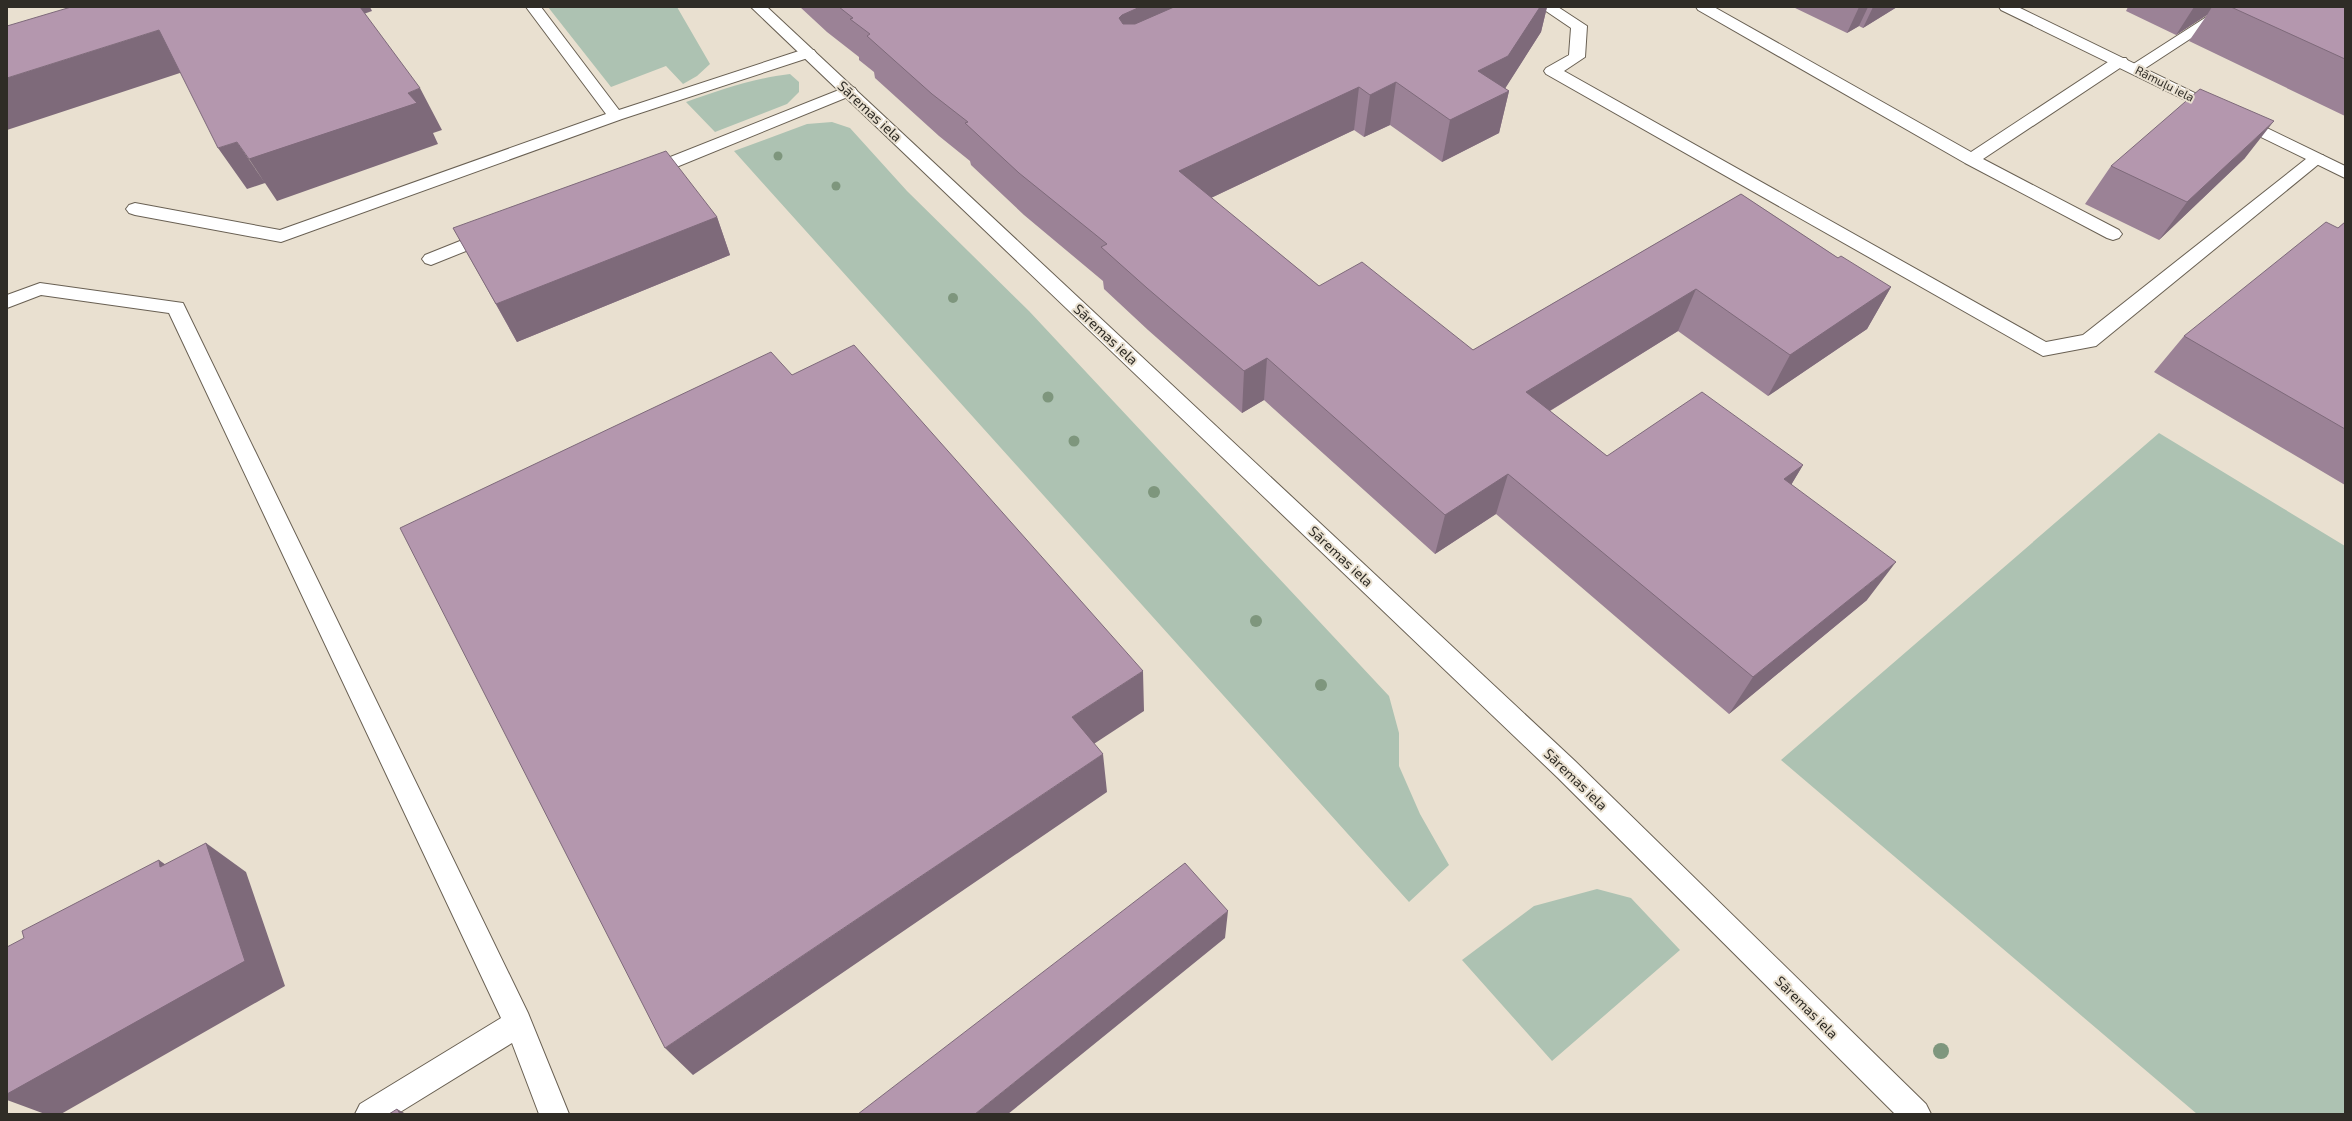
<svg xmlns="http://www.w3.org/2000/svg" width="2352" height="1121" font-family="'Exo 2',sans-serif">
<rect width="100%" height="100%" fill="#e9e0d0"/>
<!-- green -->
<path fill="#adc2b2" d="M548,7H677L710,64L697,76L683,84L666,66L611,87Z
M790,74L799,82V92L787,104L715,132L686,102C720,90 754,78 790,74Z
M832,122L850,128L907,191L1029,311L1389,696L1399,733V766L1420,814L1449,865L1409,902L734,151L807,124Z
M2159,433L2345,546V1114H2197L1781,760Z
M1597,889L1631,898L1680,950L1552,1061L1462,960L1534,906Z"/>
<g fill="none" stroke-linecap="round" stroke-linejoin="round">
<defs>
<path id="service" d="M526,7H541L619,110L802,50H814L816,53L814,56L622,119L281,242L135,215L129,213L126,209L129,205L135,203L280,230L606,114Z
M1540,7H1558L1587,26L1585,57L1564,71L2046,342L2083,335L2311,155H2323L2325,159L2096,346L2043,356L1546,74L1544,71L1546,68L1569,55L1571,28Z
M1696,7H1714L1971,152L2114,58H2126L2128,61L2126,64L1983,159L2119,230L2122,234L2119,238L2113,240L2107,238L1965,163L1698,10Z
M2222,7H2239L2141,71H2129L2127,68Z
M849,86L855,88L857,91L855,94L652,177H640L637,173L640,169Z
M490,229L496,231L499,235L496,239L431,265L425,263L422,259L425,255Z
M40,283L183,303L528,1013L569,1114H539L512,1043L397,1114H355L360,1104L501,1018L169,313L41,295L7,308V295Z"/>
<path id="minor" d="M751,7H767L1575,761L1926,1104L1931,1114H1895L1557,777Z
M1999,7H2018L2345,166V178L2001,10Z"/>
</defs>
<!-- service casing -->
<use href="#service" stroke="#696053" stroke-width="2"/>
<!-- minor casing -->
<use href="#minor" stroke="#696053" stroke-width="2"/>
<!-- service -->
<use href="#service" fill="#fff" fill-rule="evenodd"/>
<!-- minor -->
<use href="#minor" fill="#fff" fill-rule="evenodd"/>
</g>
<!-- trees -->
<g fill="#7e967d">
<circle cx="778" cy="156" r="4.5"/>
<circle cx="836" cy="186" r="4.5"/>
<circle cx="953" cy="298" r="5"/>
<circle cx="1048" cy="397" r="5.5"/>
<circle cx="1074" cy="441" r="5.5"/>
<circle cx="1154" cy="492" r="6"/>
<circle cx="1256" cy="621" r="6"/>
<circle cx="1321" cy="685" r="6"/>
<circle cx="1941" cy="1051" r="8"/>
</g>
<!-- wall -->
<path fill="#9b8296" d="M800,7H1547L1541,32L1505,88L1509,91L1499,133L1442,162L1390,125L1364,137L1354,130L1211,198L1319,286L1473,350L1741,194L1838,258L1891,287L1867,329L1768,396L1678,331L1550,411L1607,456L1803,465L1791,485L1867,600L1729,714L1496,514L1435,554L1264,400L1242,413L1148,330L1104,289L1103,281L1024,215L971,165L970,161L939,136L875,78L874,72L859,60V57L827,32Z
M1793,7H1897L1863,28L1859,26L1847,33Z
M2128,7H2345V116L2189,41L2207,15L2176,35L2126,11Z
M2245,158L2159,240L2085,204L2111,166Z
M717,217L730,255L517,342L453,228Z
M2345,222V485L2154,372L2184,336L2338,228Z"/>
<!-- shaded-wall -->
<path fill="#7e6a7a" d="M353,7H370L372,11L358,16Z
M1140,7H1235L1123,57L1119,18L1122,15Z
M1540,7H1547L1541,32L1501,95L1509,91L1499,133L1442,162L1450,120L1478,71Z
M1859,7H1868L1859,26L1847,33Z
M1873,7H1897L1863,28Z
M2194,7H2212L2207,15L2176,35Z
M159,30L186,71L7,130V78Z
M1396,82L1390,125L1364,137L1370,95Z
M1359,87L1354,130L1179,213V171Z
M420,88L442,130L433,133L438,144L277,201L249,159L408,93Z
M2274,121L2245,158L2159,240L2187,202Z
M237,142L265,183L247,189L218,148Z
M717,217L730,255L517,342L496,304Z
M1891,287L1867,329L1768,396L1790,355Z
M1696,289L1678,331L1514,433L1526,392Z
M1267,358L1264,400L1242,413L1244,371Z
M1803,465L1779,505L1784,479Z
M1508,474L1496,514L1435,554L1445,515Z
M1896,562L1867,600L1729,714L1753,677Z
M1143,671L1144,711L1077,755L1072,717Z
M1103,754L1107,792L693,1075L665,1048Z
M206,843L246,872L285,986L61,1114H45L7,1100V1094Z
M159,860L200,889L160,867Z
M1228,911L1225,938L1008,1114H975Z
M397,1109L406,1114H400Z"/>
<!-- building -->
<path fill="#b497ae" stroke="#7e6a7a" d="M71,7H360L420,88L408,93L417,103L249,159L237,142L218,148L159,30L7,78V26Z
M839,7H1140L1122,15L1119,18L1123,24H1135L1174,7H1540L1508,56L1478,71L1509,91L1450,120L1396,82L1370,95L1359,87L1179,171L1319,286L1362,262L1473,350L1741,194L1838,258L1841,256L1891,287L1790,355L1696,289L1526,392L1607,456L1702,392L1803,465L1784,479L1896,562L1753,677L1508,474L1445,515L1267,358L1244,371L1147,288L1101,247L1107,244L1019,173L965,123L968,122L932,94L867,36L870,34L850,19L853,18Z
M2231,7H2345V59Z
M2200,89L2274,121L2187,202L2111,166Z
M666,151L717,217L496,304L453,228Z
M2326,222L2338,228L2345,222V429L2184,336Z
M854,345L1143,671L1072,717L1103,754L665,1048L400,528L771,352L792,375Z
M206,843L245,961L7,1094V947L24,938L22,931L159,860L160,867Z
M1185,863L1228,911L975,1114H858Z
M397,1109L400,1114H389Z"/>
<g text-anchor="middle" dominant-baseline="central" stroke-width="4" stroke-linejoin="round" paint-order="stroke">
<!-- far-street labels -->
<g font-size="12" fill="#2f2c26" stroke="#e9e0d0">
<text transform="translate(2165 83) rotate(27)">Rāmuļu iela</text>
</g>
<!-- street labels -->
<g font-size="14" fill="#2f2c26" stroke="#e9e0d0">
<text transform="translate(870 111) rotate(43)">Sāremas iela</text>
<text transform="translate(1106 334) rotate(43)">Sāremas iela</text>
<text transform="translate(1341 556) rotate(43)">Sāremas iela</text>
<text transform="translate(1576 779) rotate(44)">Sāremas iela</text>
<text transform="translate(1807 1007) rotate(45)">Sāremas iela</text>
</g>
</g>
<!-- border -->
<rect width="2352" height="1121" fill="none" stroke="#2f2c26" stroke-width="16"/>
</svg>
